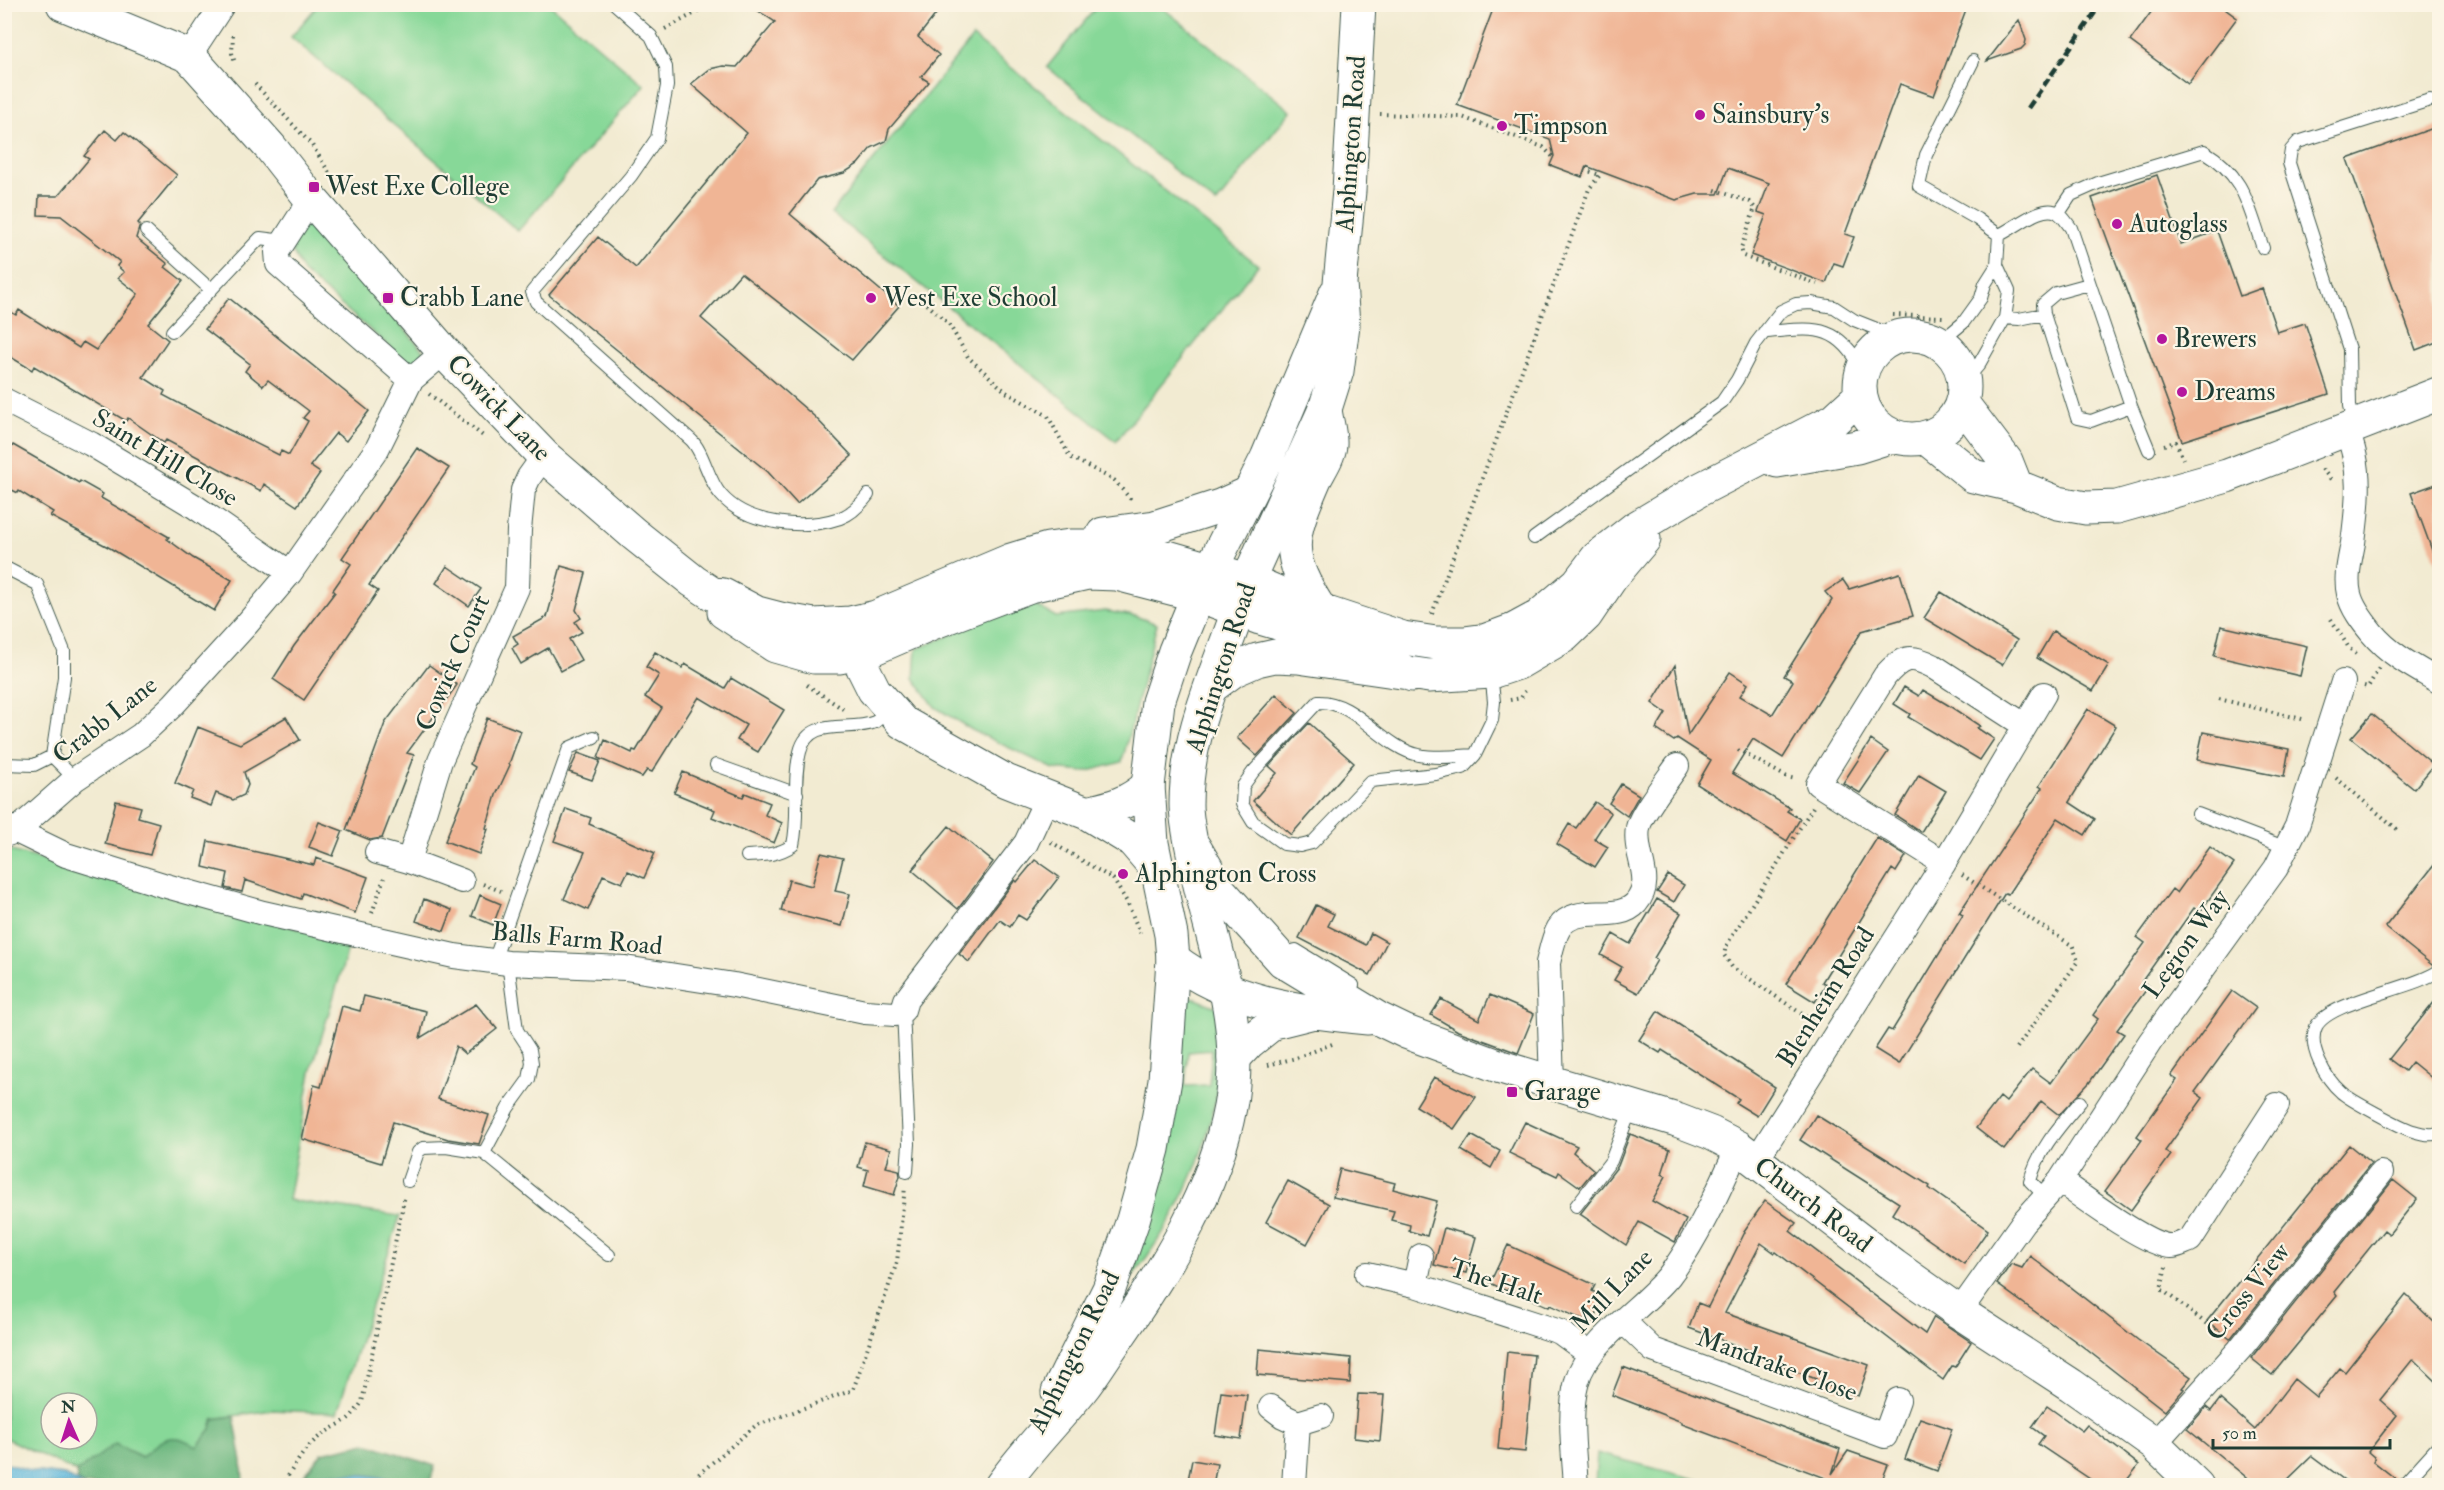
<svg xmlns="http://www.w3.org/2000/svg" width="2444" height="1490" font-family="'IM FELL Double Pica',serif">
<rect width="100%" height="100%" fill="#fcf5e5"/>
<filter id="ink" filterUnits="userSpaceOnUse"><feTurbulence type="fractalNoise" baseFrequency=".0167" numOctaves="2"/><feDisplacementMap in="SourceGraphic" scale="12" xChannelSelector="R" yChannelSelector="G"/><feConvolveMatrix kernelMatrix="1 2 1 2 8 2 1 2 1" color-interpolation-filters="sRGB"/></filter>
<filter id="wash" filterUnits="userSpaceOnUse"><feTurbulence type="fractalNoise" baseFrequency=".008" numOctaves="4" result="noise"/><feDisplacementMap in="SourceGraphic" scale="24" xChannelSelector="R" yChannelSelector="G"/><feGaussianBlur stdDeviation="1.35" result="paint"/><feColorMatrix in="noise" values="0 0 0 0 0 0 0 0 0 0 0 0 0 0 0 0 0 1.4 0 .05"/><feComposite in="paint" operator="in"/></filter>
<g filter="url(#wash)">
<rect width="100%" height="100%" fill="#f2ebd2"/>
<!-- green -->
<path fill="#87d898" stroke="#538a66" stroke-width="1.5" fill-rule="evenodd" d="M1099,4L1159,5L1291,111L1216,204L1047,67Z
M318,5H550L644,85L518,231L291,37Z
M973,37L1258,265L1116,441L831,213Z
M312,221L425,353L413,367L303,272L292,251L294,234Z
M1021,597L1056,617L1105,611L1135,616L1157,624L1122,762L1085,772L1054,769L972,730L935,707L914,678L916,649L946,637Z
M5,849L174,897L350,942L311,1072L288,1200L400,1216L337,1413L272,1410L213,1419L211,1429L197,1447L142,1457L115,1444L77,1472L5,1438ZM51,1403H87V1439H51Z
M1186,995L1219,1008C1218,1035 1222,1065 1217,1091C1206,1159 1174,1224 1131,1278L1150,1212ZM1212,1050L1209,1085L1185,1086L1188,1052Z
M1597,1453L1717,1485H1595Z"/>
<!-- forest -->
<path fill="#6db880" stroke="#467a5a" stroke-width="1.5" d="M234,1416L242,1462L243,1485H78L77,1472L115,1444L142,1457C162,1438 172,1430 197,1447L211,1429L213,1419Z
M366,1443L435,1466L429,1485L295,1486L322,1453Z"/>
<!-- water -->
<path fill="#5eb8dc" stroke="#3e7a88" stroke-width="1.5" d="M5,1463L32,1471L64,1475L84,1485L5,1484Z
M324,1473L367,1475L428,1485H301L310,1475Z"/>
<g id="blocks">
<!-- building -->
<path fill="#f0b595" d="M748,4H944L918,37L939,55L921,77L929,82L889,129L886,141L871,148L858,164L844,173L817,180L790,214L899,306L852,360L741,273L701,318L815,417L852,456L797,504L768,472L549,295L598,237L636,268L747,133L691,84L710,69L723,66L737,67L775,22Z
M1495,4H1968L1934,96L1900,84L1845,234L1854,237L1843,266L1834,263L1826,283L1751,255L1766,215L1758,212L1769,183L1728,168L1718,194H1697L1676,200L1586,166L1582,177L1550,165L1554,156L1550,139L1457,105Z
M2157,4H2218L2237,18L2188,84L2130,41Z
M2019,20L2026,40L2025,45L2021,49L1987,61Z
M2439,126V341L2416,350L2347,159Z
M105,130L117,140L124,132L177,175L138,223L140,225L136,238L168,264L165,267L183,281L148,324L168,340L143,377L165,391L163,395L227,429L279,455L281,451L289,455L308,421L303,418L309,411L268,380L263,386L245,371L250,364L205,329L229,298L369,411L346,441L336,433L310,466L320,473L297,506L264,484L261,491L166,440L164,443L128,418L126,421L34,366L32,370L4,353V308L16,315L19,310L79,348L83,342L96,350L138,294L118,278L124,272L117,266L120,262L61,216L38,215L39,196H58L89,159L84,156Z
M2157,175L2181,244L2217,231L2240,296L2262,288L2277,332L2305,323L2329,394L2182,441L2092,198Z
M13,445L79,483L80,481L103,494L101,498L169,537L167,539L193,558L232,580L214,611L110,548L50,516L53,512L19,491L18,493L4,486V460Z
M417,448L449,468L369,585L378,591L304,700L273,679L294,646L335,592L333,590L351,564L342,558Z
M2439,483V563L2437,564L2411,493Z
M447,566L481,589L469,606L436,583Z
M561,566L586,573L576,610L581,618L575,622L582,632L569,639L581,660L561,671L548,648L521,664L512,648L518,644L513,636L547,617Z
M1900,573L1913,616L1862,631L1783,758L1753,739L1732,773L1790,808L1787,811L1800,819L1787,841L1697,784L1711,760L1677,738L1674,741L1656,729L1666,713L1652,703L1675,665L1688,735L1730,672L1748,684L1740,696L1772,715L1793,681L1784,676L1832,600L1825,592L1843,580L1849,589Z
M1941,592L2017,640L2002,665L1924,618Z
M2221,626L2307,646L2300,676L2214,656Z
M2053,631L2109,665L2093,691L2037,658Z
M655,652L682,668L685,664L725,688L731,678L784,710L758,752L737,740L746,725L699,697L652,772L647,770L642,777L598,758L605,740L632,753L633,750L636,751L662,708L645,697L659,675L646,667Z
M429,665L457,685L407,753L414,755L382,838L370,840L346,830L385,723Z
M1904,687L1919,696L1923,690L1948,705L1980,726L1977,728L1994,739L1980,760L1908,717L1910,714L1894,704Z
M1276,694L1297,713L1257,756L1237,738Z
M2088,709L2116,726L2069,802L2095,819L2085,835L2058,818L2008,894L2005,893L1899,1064L1875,1049L1888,1029L1892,1031L1963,915L1959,913L2042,788L2039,786Z
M2372,714L2434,765L2414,789L2351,738Z
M286,717L300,740L244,772L248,785L244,795L233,800L216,793L211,806L190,798L193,791L175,783L198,727L240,744Z
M487,718L521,731L509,764L510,765L496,795L486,828L488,829L479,854L445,841L475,767L470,764Z
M1309,723L1354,763L1291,835L1253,801L1277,773L1269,766Z
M2203,732L2289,749L2284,777L2197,760Z
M1871,740L1888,752L1860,793L1843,783Z
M578,753L600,761L592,780L569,772Z
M683,772L743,797L745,793L770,803L765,815L782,823L774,843L712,817L715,810L674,793Z
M1919,775L1946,791L1921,832L1895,815Z
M1621,784L1639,795L1627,816L1609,803Z
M116,801L141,807L138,817L159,823L150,855L105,844Z
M1595,802L1611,813L1594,839L1608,847L1595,867L1557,844L1569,824L1576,828Z
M566,809L591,818L589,824L655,853L644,878L628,871L622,883L603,875L588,910L564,899L585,852L554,841Z
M319,822L343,831L333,856L309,847Z
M949,826L993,862L958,909L912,870Z
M1877,838L1906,856L1896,872L1892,869L1822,982L1826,984L1815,1002L1786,984Z
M208,841L314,865L316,858L368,877L355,913L303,893L301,899L245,880L242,892L225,888L228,873L203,867Z
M2210,847L2234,864L2200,912L2194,908L2142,981L2149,986L2117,1030L2124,1034L2089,1083L2059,1115L2041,1101L2004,1150L1976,1128L2000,1097L2006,1102L2032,1069L2051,1083L2098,1019L2093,1015L2145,943L2137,937L2172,889L2177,893Z
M821,853L843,858L835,891L850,894L842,926L781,911L789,880L812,886Z
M2439,859V962L2432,965L2385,927Z
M1035,860L1059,877L1026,920L1018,915L1010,927L1000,920L969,962L959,954L1015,880L1017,882Z
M1668,875L1684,885L1674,902L1657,892Z
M480,895L501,904L493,925L472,916Z
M424,899L452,910L444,931L416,921Z
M1657,899L1681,913L1654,958L1657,960L1638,993L1614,980L1622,967L1601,955L1613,934L1630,944Z
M1316,905L1334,914L1328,926L1366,945L1371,933L1387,942L1370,975L1299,938Z
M2232,991L2256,1008L2195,1092L2203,1098L2165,1151L2171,1155L2131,1210L2105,1191L2142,1140L2137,1136L2177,1080L2171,1076Z
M1490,995L1534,1014L1518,1053L1458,1031L1431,1015L1441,999L1479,1020Z
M364,996L426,1011L420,1038L476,1004L497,1029L465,1054L456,1046L438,1099L489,1115L479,1144L448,1139L393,1122L381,1163L302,1139L314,1085L321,1087L342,1006L360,1011Z
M2439,996V1084L2412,1062L2405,1071L2389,1059Z
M1658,1011L1775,1087L1757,1116L1736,1103L1739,1099L1662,1050L1660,1053L1639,1040Z
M1434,1077L1476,1097L1454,1129L1416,1106Z
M1816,1115L1930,1186L1929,1188L1988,1230L1964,1264L1892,1214L1899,1203L1800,1140Z
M1525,1122L1577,1146L1573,1152L1594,1170L1580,1187L1559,1172L1557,1176L1509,1153Z
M1630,1134L1670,1149L1662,1174L1666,1176L1652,1201L1686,1220L1675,1242L1639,1222L1626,1245L1580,1214L1618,1166Z
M1471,1135L1500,1151L1491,1168L1461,1150Z
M865,1142L891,1149L886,1167L899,1170L900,1176L894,1195L864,1186L868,1170L858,1167Z
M2349,1145L2371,1163L2230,1339L2207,1321Z
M1340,1169L1395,1183L1393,1189L1437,1201L1427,1236L1409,1231L1410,1225L1391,1220L1394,1211L1333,1197Z
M2393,1180L2417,1199L2389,1234L2384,1230L2334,1292L2337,1296L2272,1375L2251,1358Z
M1288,1181L1329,1204L1307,1244L1266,1222Z
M1765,1201L1796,1223L1790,1231L1925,1334L1934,1317L1971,1342L1955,1367L1952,1366L1943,1380L1776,1252L1775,1253L1761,1243L1725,1313L1869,1365L1858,1396L1815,1381L1816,1379L1752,1355L1754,1352L1689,1328L1698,1303L1708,1307L1745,1232L1744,1231Z
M1444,1228L1476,1237L1466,1273L1434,1265Z
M1508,1245L1595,1285L1592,1291L1604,1297L1592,1324L1550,1305L1549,1307L1508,1289L1507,1291L1490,1283Z
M2030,1256L2138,1340L2191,1377L2182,1388L2184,1389L2165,1411L2082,1346L1997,1284L2011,1264L2022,1268Z
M2406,1295L2439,1327V1384L2413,1359L2380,1400L2397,1415L2368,1452L2375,1458L2373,1461L2397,1480L2394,1485H2351L2312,1456L2282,1485H2256L2187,1429L2206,1407L2211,1411L2220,1399L2255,1430L2294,1379L2316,1397L2340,1368L2345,1372Z
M1259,1349L1351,1358L1350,1383L1257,1375Z
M1507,1352L1534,1355L1525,1452L1498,1449Z
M1623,1367L1840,1449L1832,1474L1848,1451L1888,1465L1880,1485H1844L1682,1424V1422L1612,1395Z
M1221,1392L1247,1395L1241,1439L1215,1435Z
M1358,1394L1384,1395L1380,1441L1354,1438Z
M2047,1406L2082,1431L2087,1425L2139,1465L2123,1485H2099L2038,1444L2044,1436L2032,1427Z
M1920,1418L1952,1429L1937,1471L1905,1459Z
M1192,1460L1217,1464L1213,1485H1187Z"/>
</g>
</g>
<g filter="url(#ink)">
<use href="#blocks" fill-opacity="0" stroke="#3f574c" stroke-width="1.5"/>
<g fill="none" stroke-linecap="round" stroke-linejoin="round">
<defs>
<path id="lane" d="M615,4L651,36L666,67L667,86L657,138L631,176L532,292L536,302C587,348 639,393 690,439C704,451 707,479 721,495C747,525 804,530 840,518C852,514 861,504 868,495
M1973,61L1926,155L1919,186L1977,219L1999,235
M2059,213L2071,195L2098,183L2204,151C2245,176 2248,206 2263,248
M146,231L210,289
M2089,284L2056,293L2043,304L2044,314L2077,418L2091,421L2131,406
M2005,318L2019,319L2044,314
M172,331L260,238L284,241
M1764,332C1812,329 1836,321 1862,369
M1939,343L1963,323L1981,298L1985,284L1997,265
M1964,382L1978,366L2005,318L2009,291L1997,265L1999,235C2014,229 2043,202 2058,213C2063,216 2067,223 2071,228L2131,406L2149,450
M2355,425L2350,406L2349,349L2289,163L2291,150L2298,142L2430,100
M1534,538L1722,402L1737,380L1756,343L1781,311L1796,304L1811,303L1834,307L1854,320L1897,337
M4,567L37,584L64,651V677L52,756
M1475,755C1457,756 1437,759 1419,755C1383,748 1355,700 1318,702L1253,772L1243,786L1242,804L1253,822L1284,844L1300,846L1312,843L1371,781L1436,774L1463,768L1475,755L1492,720L1494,702L1491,672
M52,756L75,779
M4,764L34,765L52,756
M716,765L797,794
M2198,814L2287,848
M747,856C765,855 778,855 793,845C800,814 792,782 800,752C809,715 849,733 875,722C880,719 884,713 889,709
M1282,954L1296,950L1353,985
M494,961L569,748L594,737
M2440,970C2415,989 2328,1001 2316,1027C2307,1047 2326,1079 2341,1092C2348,1099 2402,1128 2413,1131C2422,1134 2431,1136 2440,1133
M903,1010L909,1144L907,1172
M484,1153L508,1108L529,1079L532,1063L530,1050L517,1030L508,963
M408,1181L418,1152L423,1148L446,1147L484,1153L609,1255
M2047,1198L2030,1181C2038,1150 2059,1127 2080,1102
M1576,1206L1611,1161L1631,1109
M2402,1486L2440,1444"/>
<path id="street" d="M189,56L223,4
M311,199L277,252L278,264L411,380
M4,400L91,444L194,506L290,573
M2346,430C2363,466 2358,505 2353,543C2350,560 2345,577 2349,594C2352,608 2363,622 2372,633C2390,655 2416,668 2440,682
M4,825L66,855L163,885L263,913L454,956L508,963L625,968L734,985L865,1012L895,1014L903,1010L906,1000L1026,843L1047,798
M4,835L16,831L75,779L141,735L173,705L246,625L290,573L377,449L411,380L444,352
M377,852L409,861L440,761L517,588L519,530L523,490L529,477L544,456
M409,861L462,881
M1944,863L1818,784L1885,676C1902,657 1910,654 1933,666L2024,725
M1552,1083L1548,963C1551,951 1553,938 1559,928C1576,902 1617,924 1636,903C1656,879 1633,855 1638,828C1640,815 1668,779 1677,766
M1755,1162L1944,863L2044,694
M2060,1181C2080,1195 2150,1248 2172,1246C2177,1246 2184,1242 2190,1240L2277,1105
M1367,1274L1415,1285L1560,1332L1590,1354
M1415,1285L1421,1256
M1959,1312L2023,1222L2060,1181L2150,1042L2276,868L2297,826L2343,682
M1624,1322L1653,1350L1885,1436L1898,1400
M1271,1407L1283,1416L1298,1423L1294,1486
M1298,1423L1321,1416
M2154,1444L2239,1350L2381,1173
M1576,1486C1574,1452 1568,1414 1577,1381C1588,1341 1643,1308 1669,1276C1696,1241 1720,1188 1738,1147"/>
<path id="secondary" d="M63,4L189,56L271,148L311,199L444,352L544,456L634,534L693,581L711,593L723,595L757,613L780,619L814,625L850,623L876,617L1011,560L1048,549L1070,546H1104L1140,549L1248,580L1321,611L1403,638L1436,643H1464L1487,640L1514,630L1538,617L1578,583L1597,558L1634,529L1699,490L1834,420L1860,396
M1860 387a52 52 0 1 1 104 0a52 52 0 1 1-104 0Z
M1962,403L2006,461L2016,486
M1926,438L1973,476L2016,486L2058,503L2086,508L2117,507L2227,476L2440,393
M1777,461L1857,447L1892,436
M1103,534L1155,527L1220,506L1249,493
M1321,611C1284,554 1289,539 1315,479C1320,469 1329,456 1330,445C1331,434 1326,420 1325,409
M724,612L775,646L814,657H839L865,652L932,623L1030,586L1088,573L1117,574L1198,595L1260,618L1322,636L1412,675
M853,632L863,668L874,690L902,722L1006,781L1087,813L1133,841L1156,868
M1211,687L1234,670L1257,660L1275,656L1298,657L1429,676L1491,672L1518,663L1564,636L1586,615L1611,578L1644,539
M1087,813C1113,807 1127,804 1148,786
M1194,847L1220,891L1283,961L1379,1019L1406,1032L1501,1067L1677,1120L1711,1133L1738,1147L1894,1266L1959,1312L2071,1385L2154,1444L2197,1486
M1173,959C1228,1002 1300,1012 1368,1018
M1234,1058L1249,1042L1274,1022L1310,1013"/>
<path id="highway" d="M1058,1392L1109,1289L1133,1220L1153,1149L1165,1080L1173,959L1171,935L1152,843L1148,786L1158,702L1175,651L1198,595L1267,458L1336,293
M1001,1486C1026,1451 1054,1423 1081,1390C1094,1374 1105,1355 1118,1337C1166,1268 1214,1192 1230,1107C1246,1021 1210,940 1194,858C1191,841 1186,822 1186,804C1186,725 1227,654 1248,580L1325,409L1337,371L1343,325L1340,283L1349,191L1359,4"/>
</defs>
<!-- lane casing -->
<use href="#lane" stroke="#3f574c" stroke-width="14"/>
<!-- street casing -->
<use href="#street" stroke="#3f574c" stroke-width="26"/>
<!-- secondary casing -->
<use href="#secondary" stroke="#3f574c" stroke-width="35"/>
<!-- highway casing -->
<use href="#highway" stroke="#3f574c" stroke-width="35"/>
<!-- path -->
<path stroke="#3f574c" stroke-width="4" stroke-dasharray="1.5 4.5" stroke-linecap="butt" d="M665,29L703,9L705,4
M233,35L232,53L235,63
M255,84L312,145L330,174
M1380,114L1462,117L1543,147L1553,157
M1715,190L1750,202L1755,208L1741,248L1743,256L1817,284
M918,296L949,324L968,357L1006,392L1048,416L1070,457L1114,480L1133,502
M1893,315L1943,317
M429,394L483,436
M2164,445L2176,442L2183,459
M2322,469L2333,482
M1432,614L1589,189L1600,175L1585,170
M2331,619L2349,648L2356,654
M807,685L843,709
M2364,686L2368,687L2379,668
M2219,699L2306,720
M1510,700L1521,698L1525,691
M1738,750L1787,777L1796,779
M2336,778L2397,829
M1813,807L1726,946L1724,955L1732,967L1817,1024
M1051,842L1113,879L1127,902L1140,933
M1962,875L2073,946L2078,961L2016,1049
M483,884L501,891
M372,913L384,878
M1268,1065L1296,1058L1332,1044
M2166,1267L2161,1289L2221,1335
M282,1486C293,1468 305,1446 323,1434C343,1420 347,1425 362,1402L405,1195
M685,1486L755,1426L853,1390L897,1262L905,1187"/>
<!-- lane -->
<use href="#lane" stroke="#fff" stroke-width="12"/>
<!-- street -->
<use href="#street" stroke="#fff" stroke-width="24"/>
<!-- secondary -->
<use href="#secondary" stroke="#fff" stroke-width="33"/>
<!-- highway -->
<use href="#highway" stroke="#fff" stroke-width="33"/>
<!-- rail -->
<path stroke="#1f3d34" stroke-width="4.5" stroke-dasharray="9 4.5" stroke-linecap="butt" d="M2028,108L2101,4"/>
</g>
</g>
<!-- markers -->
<g fill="#b5179e" stroke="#fcf5e5" stroke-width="2">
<circle cx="1700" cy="115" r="6"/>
<circle cx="1502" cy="126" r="6"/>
<rect x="308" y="181" width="12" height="12" rx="3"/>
<circle cx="2117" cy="224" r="6"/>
<rect x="382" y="292" width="12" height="12" rx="3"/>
<circle cx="871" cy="298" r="6"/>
<circle cx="2162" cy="339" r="6"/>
<circle cx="2182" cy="392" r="6"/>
<circle cx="1123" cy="874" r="6"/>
<rect x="1506" y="1086" width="12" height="12" rx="3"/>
</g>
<g text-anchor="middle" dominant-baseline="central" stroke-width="4.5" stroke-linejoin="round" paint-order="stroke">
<!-- poi labels -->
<g font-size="26" fill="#1f3d34" stroke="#fcf5e5" text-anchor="start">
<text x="1712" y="115">Sainsbury's</text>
<text x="1514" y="126">Timpson</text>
<text x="326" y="187">West Exe College</text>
<text x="2129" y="224">Autoglass</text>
<text x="400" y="298">Crabb Lane</text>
<text x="883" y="298">West Exe School</text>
<text x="2174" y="339">Brewers</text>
<text x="2194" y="392">Dreams</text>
<text x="1135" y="874">Alphington Cross</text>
<text x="1524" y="1092">Garage</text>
</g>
<!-- street labels -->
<g font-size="26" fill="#1f3d34" stroke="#fcf5e5">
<text transform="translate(1351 144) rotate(-86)">Alphington Road</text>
<text transform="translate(499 408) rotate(46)">Cowick Lane</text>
<text transform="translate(165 458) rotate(31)">Saint Hill Close</text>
<text transform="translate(453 663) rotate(-66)">Cowick Court</text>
<text transform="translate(1221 668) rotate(-72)">Alphington Road</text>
<text transform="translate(105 720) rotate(-38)">Crabb Lane</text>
<text transform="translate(577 939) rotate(5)">Balls Farm Road</text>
<text transform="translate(2186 944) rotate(-54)">Legion Way</text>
<text transform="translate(1826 997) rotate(-58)">Blenheim Road</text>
<text transform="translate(1813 1205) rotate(37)">Church Road</text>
<text transform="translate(1496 1282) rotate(18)">The Halt</text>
<text transform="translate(1612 1291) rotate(-46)">Mill Lane</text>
<text transform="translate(2248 1292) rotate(-51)">Cross View</text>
<text transform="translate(1074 1352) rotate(-64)">Alphington Road</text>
<text transform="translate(1777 1365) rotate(20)">Mandrake Close</text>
</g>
</g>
<!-- margin -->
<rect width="2444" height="1490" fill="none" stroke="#fcf5e5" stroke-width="24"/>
<!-- north arrow -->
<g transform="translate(69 1421) rotate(357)"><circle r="28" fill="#fcf5e5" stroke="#a4ab9e" stroke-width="1.5"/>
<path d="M0-4.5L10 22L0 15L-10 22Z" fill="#b5179e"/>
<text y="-9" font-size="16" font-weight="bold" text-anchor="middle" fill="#1f3d34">N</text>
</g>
<!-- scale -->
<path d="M2213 1439v9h177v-9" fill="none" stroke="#1f3d34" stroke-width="3"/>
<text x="2222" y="1439" font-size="18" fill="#1f3d34" stroke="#fcf5e5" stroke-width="4.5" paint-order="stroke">50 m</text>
</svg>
